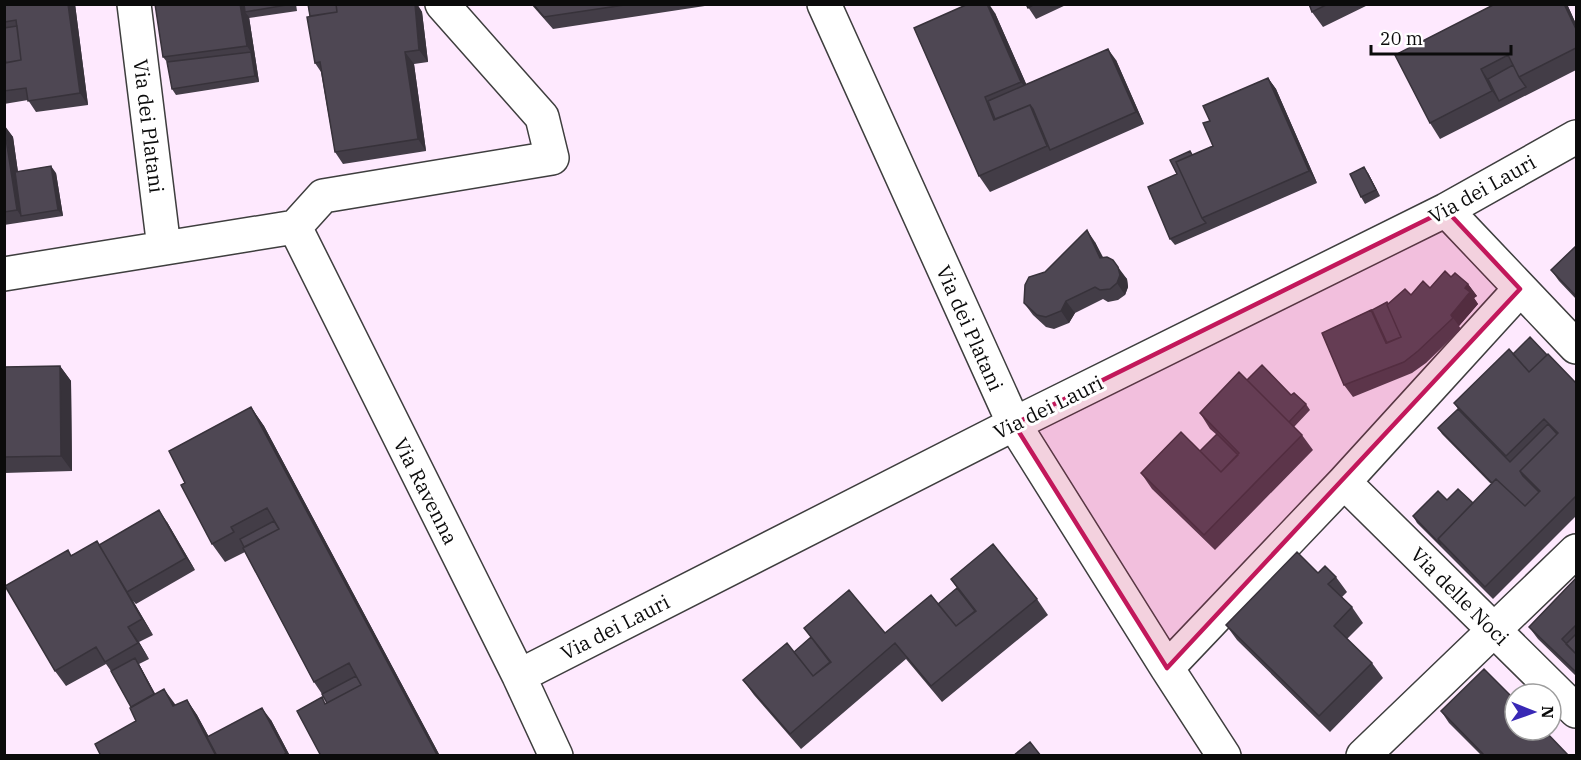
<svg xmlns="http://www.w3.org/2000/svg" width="1581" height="760" font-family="'IBM Plex Serif',serif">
<rect width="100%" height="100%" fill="#fee9fe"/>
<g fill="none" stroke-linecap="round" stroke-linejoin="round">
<defs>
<path id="minor" d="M134,4L164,248
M824,4L1014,424L1167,668L1224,756
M1446,210L1576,347
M295,227L519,676L556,756
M295,227L323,196L552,158L542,117L442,4
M4,274L295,227
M1344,482L1576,711
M1167,668L1344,482L1520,289
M519,676L1014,424L1446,210L1576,137
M1363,756L1576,551"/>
</defs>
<!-- minor casing -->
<use href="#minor" stroke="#3e3e3e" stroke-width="36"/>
<!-- minor -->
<use href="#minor" stroke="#fff" stroke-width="33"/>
</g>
<!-- wall -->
<path fill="#433d47" d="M4,4H75L88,105L36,112L28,100L4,104Z
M155,4H296L297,11L249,18V17L259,82L176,95L172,89L167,62L163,57Z
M308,4H417L422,12L428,62L414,64L426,151L343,164L335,152L321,72L315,63Z
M531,4H718L553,29Z
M1026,4H1068L1036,19Z
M1309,4H1370L1323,27L1312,12Z
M1495,4H1567L1576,24V70L1440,139L1430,123Z
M995,13L1026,84L1116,60L1144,124L990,192L979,176L914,28Z
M1268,78L1276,89L1317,183L1175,245L1170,239L1177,174L1190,151L1193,155L1213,146L1210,121Z
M4,126L13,137L18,172L56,173L63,216L4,225Z
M1368,173L1380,196L1365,204L1361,197Z
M1095,242L1103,257L1127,279L1128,287L1125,295L1118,300L1108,302L1103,299L1075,313L1069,323L1054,329L1046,327L1033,315L1024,303L1045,272Z
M1576,246V299L1559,281L1551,270Z
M1468,284L1477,296L1474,298L1478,304L1459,326L1461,329L1426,363L1412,373L1353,397L1344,385L1388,304L1430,288Z
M1513,354L1547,355L1576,383V516L1493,599L1417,523L1413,516L1447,500L1473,503L1491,484L1442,434L1438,428L1458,409L1454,403Z
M60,366L71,381L72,471L4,473V367Z
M1247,380L1291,395L1306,404L1310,410L1294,427L1302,435L1313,450L1215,550L1152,489L1141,473L1200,451L1217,435L1210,429L1200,413Z
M251,407L264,426L440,756L327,703L322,694L314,682L245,552L225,562L212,544L185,483Z
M167,522L195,570L136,604L133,601L153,635L139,642L149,659L139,664L155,694L175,705L187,700L197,715L209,737L271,720L290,756H101L136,721L131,707L111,671L106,664L66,686L55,671L71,555L99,545Z
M1318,573L1336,577L1347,592L1342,597L1352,607L1363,623L1347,639L1372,663L1383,678L1330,732L1237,640L1226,625Z
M1576,578V676L1538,639L1529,627Z
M951,579L1037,599L1048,615L942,702L906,659L801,749L754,695L743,680L794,652L811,637L804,628L885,633L938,604L957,588Z
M1441,711L1569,756H1482L1449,723Z"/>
<!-- shaded-wall -->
<path fill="#37323a" d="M68,4H75L88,105L80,93Z
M240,4H246L245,12L249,17L259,82L255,76L251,52L247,46Z
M415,4H417L422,12L428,62L419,50Z
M987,4H989L995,13L1032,97L1021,82Z
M1564,4H1567L1576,24V29Z
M1108,49L1116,60L1144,124L1136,112Z
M405,52L414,64L426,151L418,139Z
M1481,69L1492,85L1499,101L1492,91Z
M1268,78L1276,89L1317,183L1309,171Z
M5,126L13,137L24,215L21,216L17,210Z
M51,166L56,173L63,216L58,210Z
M1364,167L1368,173L1380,196L1376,190Z
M1087,230L1095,242L1108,269L1100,258Z
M1118,267L1127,279L1128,287L1125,295L1117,283Z
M1468,284L1477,296L1474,298L1478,304L1459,326L1451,315Z
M1066,301L1075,313L1069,323L1061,311Z
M60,366L71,381L72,471L61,456Z
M251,407L264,426L440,756L437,755Z
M159,510L167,522L195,570L186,558Z
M97,541L133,601L153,635L142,619Z
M128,627L139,642L149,659L138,643Z
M135,658L139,664L164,710L160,704Z
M164,689L175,704L184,722L173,706Z
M187,700L197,715L219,756H216Z
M262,708L271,720L290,756H288L286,753Z"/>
<!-- building -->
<path fill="#4e4753" stroke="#37323a" stroke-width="1.5" d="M4,4H68L80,93L28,101L26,88L4,91V63L21,60L16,20L4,22Z
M155,4H240L247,46L163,57Z
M244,4H292L245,12Z
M308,4H336L337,12L310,16Z
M336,4H415L419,50L405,52L418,139L335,152L320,62L315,63L307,17L337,12Z
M533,4H631L544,17Z
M968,4H987L1021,82L985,97L994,120L1030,105L1047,146L979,176L914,28Z
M1026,4H1035L1028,8Z
M1309,4H1328L1312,12Z
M1495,4H1564L1576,29V48L1519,77L1508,55L1481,69L1492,91L1430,123L1395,55Z
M17,26L21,60L6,63L4,56V28Z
M1108,49L1136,112L1050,150L1033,109L1030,105L995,119L988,101Z
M251,52L255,76L172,89L167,62Z
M1513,65L1519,77L1526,87L1499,101L1488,79Z
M1268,78L1309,171L1202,218L1176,162L1213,146L1203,123L1210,121L1203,106Z
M4,126L17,210L4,212Z
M1190,151L1192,155L1176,162L1202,218L1206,223L1170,239L1148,187L1177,174L1170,160Z
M51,166L58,210L21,216L15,172Z
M1364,167L1376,190L1361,197L1350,174Z
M1087,230L1100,258L1107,257L1113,260L1118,267L1120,275L1117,283L1110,289L1100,290L1095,287L1066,301L1061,311L1046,317L1037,315L1024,303L1025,285L1029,277L1045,272Z
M1576,246V296L1551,270Z
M1445,271L1451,277L1455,273L1468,284L1465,288L1470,292L1451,315L1453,318L1418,351L1404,362L1344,385L1322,333L1371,310L1386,343L1401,337L1387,305L1405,289L1411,295L1423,281L1430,288Z
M1387,302L1388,304L1387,305L1401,337L1387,343L1372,310Z
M1530,337L1547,355L1529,372L1513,354Z
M1509,349L1529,372L1548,354L1576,383V496L1485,587L1438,539L1496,479L1525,506L1540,491L1520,471L1558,433L1544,419L1506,456L1454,403Z
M1262,365L1291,395L1294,393L1306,404L1289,422L1247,380Z
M60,366L61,456L4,457V367Z
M1239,372L1302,435L1204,535L1141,473L1181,432L1221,472L1239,453L1200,413Z
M251,407L437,755V756H321L297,711L322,697L325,704L361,685L349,663L314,682L243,548L279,529L267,508L231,527L234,532L212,544L181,485L185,483L169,451Z
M1458,409L1510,462L1548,424L1557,434L1520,471L1523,476L1539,492L1525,506L1496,479L1492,483L1438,428Z
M1217,434L1238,455L1221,472L1200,451Z
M1458,489L1473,503L1438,539L1441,545L1413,516L1438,491L1447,500Z
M159,510L186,558L127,592L99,545Z
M274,521L279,529L244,547L240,539Z
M97,541L142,619L128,627L138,643L105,662L96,647L55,671L5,586L68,550L71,556Z
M993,544L1037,599L931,686L895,643L790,734L743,680L787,643L813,676L831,662L804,628L849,590L885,633L931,595L956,626L976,611L951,579Z
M1297,552L1318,573L1325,566L1336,577L1328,584L1352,607L1334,626L1372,663L1319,716L1226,625Z
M1576,578V625L1562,639L1576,654V672L1529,627Z
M957,588L975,611L956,626L938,604Z
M1576,634V654L1566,644Z
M811,637L830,662L813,676L794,652Z
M135,658L154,694L131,707L111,671Z
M1484,669L1515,700V730H1544L1569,756H1485L1441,711Z
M356,676L361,685L327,703L322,694Z
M164,689L173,706L187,700L216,756H101L95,744L136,721L130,708Z
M262,708L286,753L282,756H217L207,737Z
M1030,742L1041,756H1013Z"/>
<!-- marked area -->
<path fill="#c2185b" fill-opacity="0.2" stroke="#c2185b" stroke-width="4.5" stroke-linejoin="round" d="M1446,210L1520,289L1167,668L1014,424Z"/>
<g text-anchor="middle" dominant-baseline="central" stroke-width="6" stroke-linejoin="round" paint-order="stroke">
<!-- street labels -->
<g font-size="20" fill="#0b0b0b" stroke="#fff">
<text transform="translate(149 126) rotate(83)">Via dei Platani</text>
<text transform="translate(1482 189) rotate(-29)">Via dei Lauri</text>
<text transform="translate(970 328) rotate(66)">Via dei Platani</text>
<text transform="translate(1048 407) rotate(-26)">Via dei Lauri</text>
<text transform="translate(426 491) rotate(63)">Via Ravenna</text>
<text transform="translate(1460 596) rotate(45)">Via delle Noci</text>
<text transform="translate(615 627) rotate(-27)">Via dei Lauri</text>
</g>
</g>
<!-- border -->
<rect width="1581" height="760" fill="none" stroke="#0b0b0b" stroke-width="12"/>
<!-- north arrow -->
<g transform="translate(1533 712) rotate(91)"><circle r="28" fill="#ffffff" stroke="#9d9d9d" stroke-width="1.5"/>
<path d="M0-4.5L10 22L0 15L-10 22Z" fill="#3828b5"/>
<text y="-9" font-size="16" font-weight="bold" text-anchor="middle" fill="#0b0b0b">N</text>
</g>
<!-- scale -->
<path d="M1371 45v9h140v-9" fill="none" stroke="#0b0b0b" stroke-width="3"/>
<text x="1380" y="45" font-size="18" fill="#0b0b0b" stroke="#ffffff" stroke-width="4.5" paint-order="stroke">20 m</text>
</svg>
